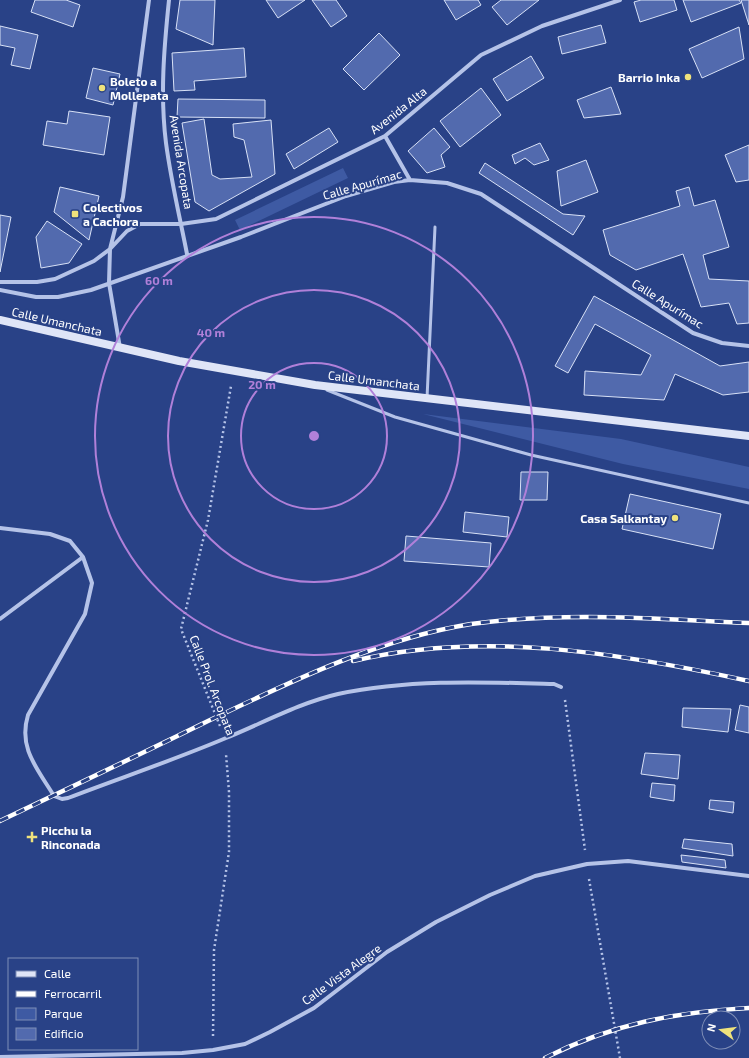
<svg xmlns="http://www.w3.org/2000/svg" width="749" height="1058" font-family="'Exo 2',sans-serif">
<rect width="100%" height="100%" fill="#294287"/>
<!-- green -->
<path fill="#3e5aa3" d="M343,168L348,178L240,230L235,220Z
M423,414L621,439L749,467V489L623,464Z"/>
<!-- building -->
<path fill="#526aae" stroke="#d8e1f6" d="M35,0H66L80,5L73,27L31,12Z
M180,0H215L213,45L176,29Z
M266,0H305L278,18Z
M312,0H336L347,16L331,27Z
M444,0H478L481,5L456,20Z
M501,0H539L507,25L492,7Z
M641,0H674L677,10L640,22L634,2Z
M683,0H739L741,3L691,22Z
M741,0H749V25Z
M601,25L606,43L562,54L558,37Z
M0,26L38,35L30,69L11,65L15,48L0,45Z
M739,27L744,59L702,78L689,49Z
M379,33L400,55L364,90L343,69Z
M244,48L246,77L194,81L195,90L174,91L172,53Z
M531,56L544,78L507,101L493,79Z
M93,68L120,74L113,105L86,98Z
M611,87L621,114L584,118L577,100Z
M481,88L501,115L460,147L440,121Z
M178,99L265,100V118L177,117Z
M69,111L110,117L104,155L43,145L47,121L67,124Z
M204,119L212,175L220,179L252,177L244,140L234,137L233,124L271,120L275,174L209,211L195,202L182,123Z
M329,128L338,142L294,169L286,154Z
M434,128L450,147L441,155L445,167L427,173L408,151Z
M540,143L549,160L534,165L525,158L515,164L512,155Z
M749,145V180L736,182L725,155Z
M586,160L598,192L561,206L557,171Z
M485,163L563,214L585,216L573,235L479,173Z
M60,187L99,196L89,240L54,212Z
M689,187L694,206L715,200L729,247L703,255L709,279L749,281V323L737,324L729,303L701,307L683,254L636,270L610,255L603,230L680,206L676,191Z
M0,215L11,217L0,272Z
M47,221L82,244L69,263L41,268L36,237Z
M594,296L720,366L749,362V392L723,395L675,374L664,400L584,395L585,371L641,375L651,355L595,324L568,373L555,366Z
M521,472H548L547,500H520Z
M630,494L721,514L713,549L622,529Z
M465,512L509,517L507,537L463,532Z
M406,536L491,543L489,567L404,561Z
M740,705L749,707V733L735,730Z
M683,708L731,709L728,732L682,727Z
M645,753L680,755L678,779L641,774Z
M652,783L675,785L674,801L650,797Z
M710,800L734,802L733,813L709,809Z
M684,839L732,844L733,856L682,848Z
M681,855L725,860L726,868L682,862Z"/>
<g fill="none" stroke-linecap="round" stroke-linejoin="round">
<!-- path -->
<path stroke="#b5c3e8" stroke-width="2.5" stroke-dasharray="2 3" stroke-linecap="butt" d="M565,700L585,850
M220,726L181,629L208,520L231,386
M589,879L620,1058
M213,1036L214,950L229,852V792L226,754"/>
<!-- lane -->
<path stroke="#b5c3e8" stroke-width="3" d="M327,390L395,417L531,455L749,503
M427,398L435,227"/>
<!-- street -->
<path stroke="#b5c3e8" stroke-width="4" d="M169,0C164,48 160,95 166,143C171,181 180,218 187,254
M385,136L410,180
M0,282H37L55,279L94,261L110,249L127,231L140,224H181L216,219L385,136L481,55L542,26L620,0
M0,290L36,297H58L91,290L241,237L346,196L394,182L410,180L447,183L481,194L693,333L722,343L749,346
M120,348L109,283L110,249L123,197L149,0
M0,528L50,534L70,541L83,557L92,583L85,614L28,715C18,748 37,768 54,796L62,799L68,798C120,778 174,760 226,738C263,723 299,703 338,694C409,679 483,682 554,684L561,687
M0,619L83,557
M0,1057L182,1053L213,1050L245,1044L270,1032L314,1008L387,952L436,922L490,895L535,876L587,864L628,861L749,876"/>
<!-- secondary -->
<path stroke="#dfe5f7" stroke-width="8" d="M0,320L179,361L315,385L749,436"/>
<defs>
<path id="rail" d="M353,661C484,630 620,653 749,681
M0,821C69,788 139,755 208,721C292,681 378,639 471,624C564,611 657,619 749,623
M545,1058C612,1024 675,1012 749,1008"/>
</defs>
<!-- rail casing -->
<use href="#rail" stroke="#fff" stroke-width="4.5"/>
<!-- rail -->
<use href="#rail" stroke="#294287" stroke-width="3" stroke-dasharray="9" stroke-linecap="butt"/>
</g>
<!-- distance rings -->
<g fill="none" stroke="#b080d9" stroke-width="2">
<circle cx="314" cy="436" r="73"/>
<circle cx="314" cy="436" r="146"/>
<circle cx="314" cy="436" r="219"/>
</g>
<!-- markers -->
<g fill="#efe27c" stroke="#294287" stroke-width="1.5">
<circle cx="688" cy="77" r="4"/>
<circle cx="102" cy="88" r="4"/>
<rect x="71" y="210" width="8" height="8" rx="2"/>
<circle cx="675" cy="518" r="4"/>
<path d="M30 831h4v4h4v4h-4v4h-4v-4h-4v-4h4z"/>
</g>
<g text-anchor="middle" dominant-baseline="central" stroke-width="4" stroke-linejoin="round" paint-order="stroke">
<!-- poi labels -->
<g font-size="12" font-weight="bold" fill="#fff" stroke="#294287" text-anchor="start">
<text x="680" y="77" text-anchor="end">Barrio Inka</text>
<text x="110" y="81">Boleto a<tspan x="110" dy="14">Mollepata</tspan></text>
<text x="83" y="207">Colectivos<tspan x="83" dy="14">a Cachora</tspan></text>
<text x="667" y="518" text-anchor="end">Casa Salkantay</text>
<text x="41" y="830">Picchu la<tspan x="41" dy="14">Rinconada</tspan></text>
</g>
<!-- street labels -->
<g font-size="12" fill="#fff" stroke="#294287">
<text transform="translate(398 110) rotate(-38)">Avenida Alta</text>
<text transform="translate(182 162) rotate(81)">Avenida Arcopata</text>
<text transform="translate(362 184) rotate(-16)">Calle Apurímac</text>
<text transform="translate(668 303) rotate(32)">Calle Apurímac</text>
<text transform="translate(57 321) rotate(13)">Calle Umanchata</text>
<text transform="translate(374 380) rotate(7)">Calle Umanchata</text>
<text transform="translate(213 685) rotate(69)">Calle Prol. Arcopata</text>
<text transform="translate(341 974) rotate(-36)">Calle Vista Alegre</text>
</g>
</g>
<circle cx="314" cy="436" r="6" fill="#b080d9" stroke="#294287" stroke-width="2"/>
<g font-size="12" text-anchor="middle" font-weight="bold" fill="#b080d9" stroke="#294287" stroke-width="4" stroke-linejoin="round" paint-order="stroke">
<text x="159" y="285">60 m</text>
<text x="211" y="337">40 m</text>
<text x="262" y="389">20 m</text>
</g>
<!-- legend -->
<rect x="8" y="958" width="130" height="92" fill="#294287" stroke="#7f8eb7"/>
<rect x="16" y="971" width="20" height="6" fill="#dfe5f7" stroke="#7f8eb7"/>
<text x="44" y="978" font-size="12" fill="#ffffff">Calle</text>
<rect x="16" y="991" width="20" height="6" fill="#ffffff" stroke="#7f8eb7"/>
<text x="44" y="998" font-size="12" fill="#ffffff">Ferrocarril</text>
<rect x="16" y="1008" width="20" height="12" fill="#3e5aa3" stroke="#7f8eb7"/>
<text x="44" y="1018" font-size="12" fill="#ffffff">Parque</text>
<rect x="16" y="1028" width="20" height="12" fill="#526aae" stroke="#7f8eb7"/>
<text x="44" y="1038" font-size="12" fill="#ffffff">Edificio</text>
<!-- north arrow -->
<g transform="translate(721 1030) rotate(284)"><circle r="19" fill="#294287" stroke="#7f8eb7"/>
<path d="M0-3L7 15L0 10L-7 15Z" fill="#efe27c"/>
<text y="-6" font-size="11" font-weight="bold" text-anchor="middle" fill="#ffffff">N</text>
</g>
</svg>
